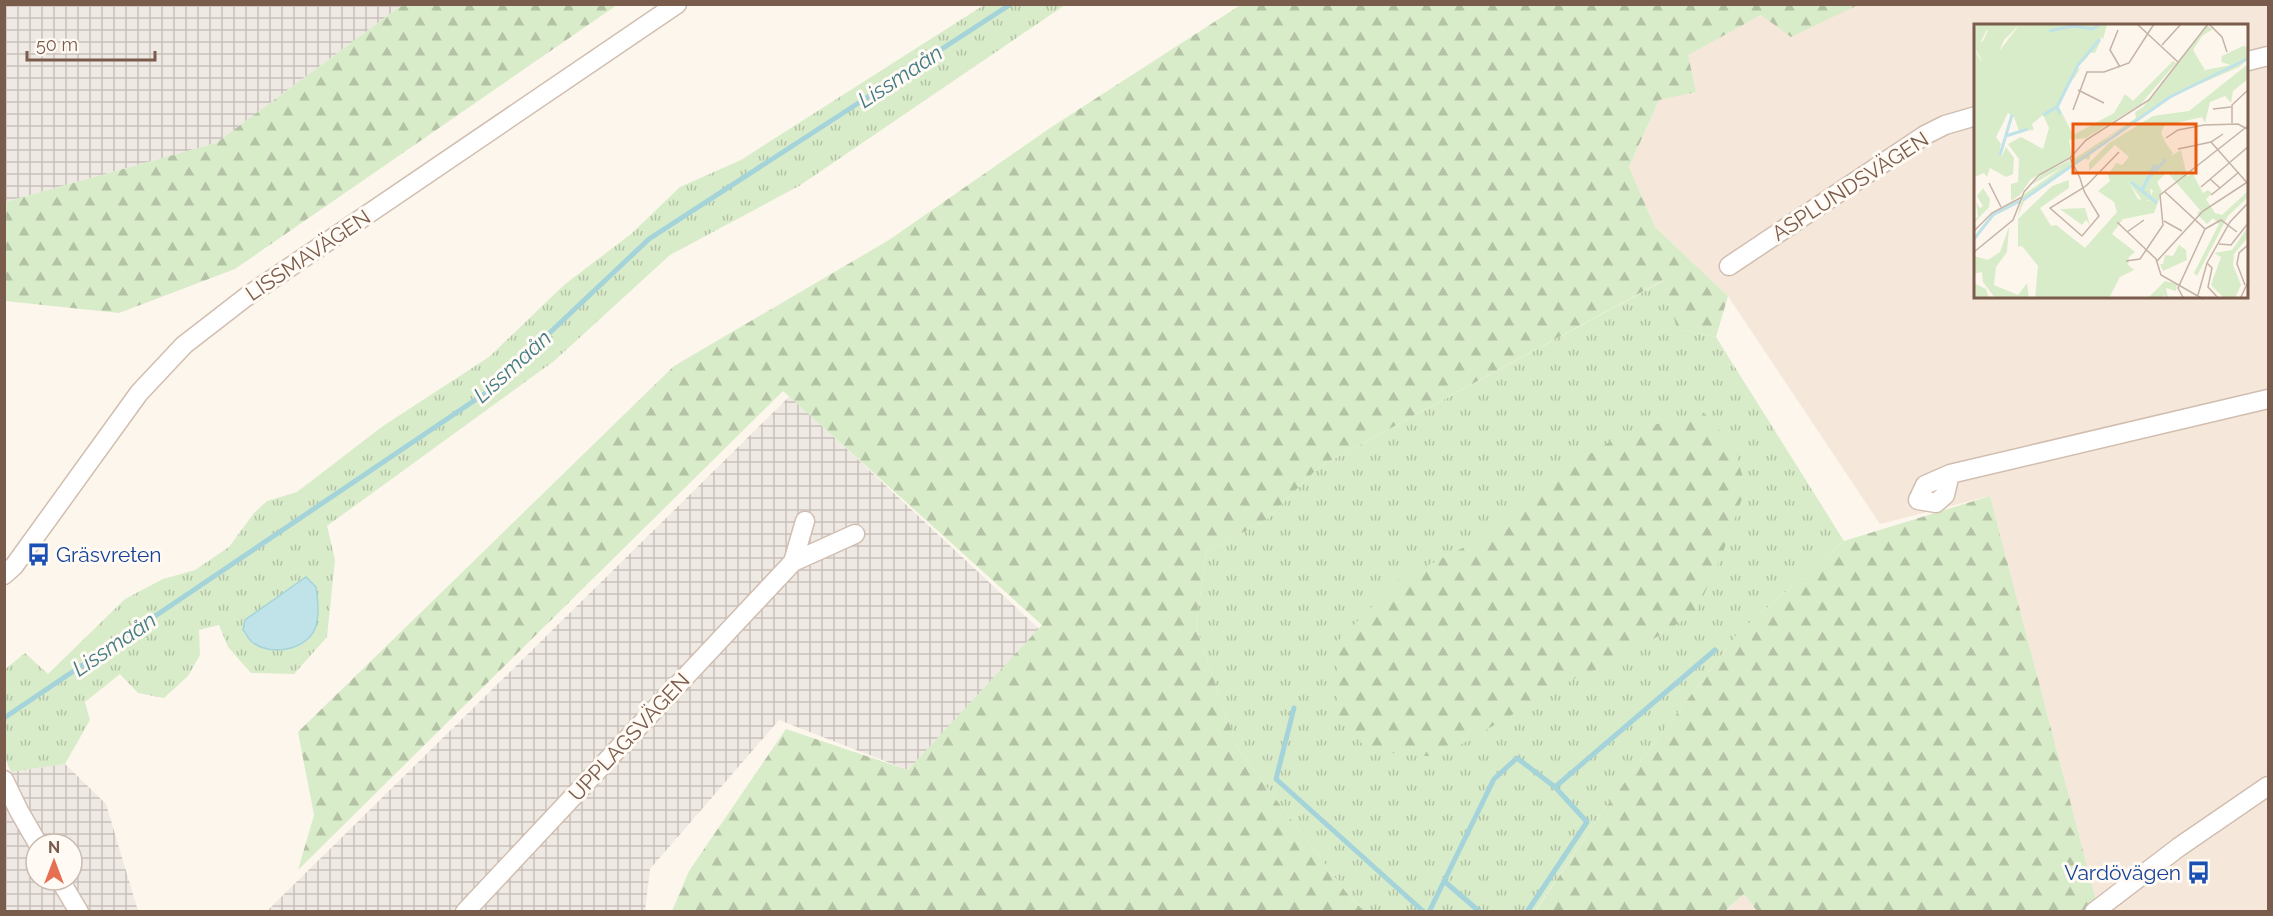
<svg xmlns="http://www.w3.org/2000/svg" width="2273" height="916" font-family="Raleway,sans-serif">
<defs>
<pattern id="industrial-grid" width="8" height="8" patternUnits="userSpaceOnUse" patternTransform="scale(1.5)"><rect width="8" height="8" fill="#efe9e4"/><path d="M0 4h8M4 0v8" fill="none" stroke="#c7c0bb"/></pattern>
<pattern id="grass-tufts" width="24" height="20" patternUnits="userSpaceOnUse" patternTransform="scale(1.5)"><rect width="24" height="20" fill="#d8ecc9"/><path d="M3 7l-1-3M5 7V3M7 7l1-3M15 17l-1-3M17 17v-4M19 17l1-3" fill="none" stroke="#b4c2a5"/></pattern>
<pattern id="forest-firs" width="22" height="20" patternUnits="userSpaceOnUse" patternTransform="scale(1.5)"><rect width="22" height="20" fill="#d8ecc9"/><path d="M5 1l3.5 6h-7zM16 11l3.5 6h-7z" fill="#b4c2a5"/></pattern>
</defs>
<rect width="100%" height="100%" fill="#fdf6ec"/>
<!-- residential -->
<path fill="#f5e8da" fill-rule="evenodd" d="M1858,5H2268V911H2099L1990,496L1880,524L1728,296L1655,227L1629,167L1659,100L1687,55L1761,15ZM1976,26H2248V297H1976Z
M1744,894L1757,911L1725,912Z"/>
<!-- industrial -->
<path fill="url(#industrial-grid)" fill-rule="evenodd" d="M5,5H402L216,143L5,202Z
M790,396L1039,629L908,770L779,720L650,869L645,911L266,912Z
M65,764L106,804L138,911L5,912V772H11ZM36,844H72V880H36Z"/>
<!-- grass -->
<path fill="url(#grass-tufts)" d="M984,5H1065L799,186L670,255L554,361L327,526L335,560L327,637L294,674L251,673L228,647L219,625L199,630L200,655L188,676L164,698L138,693L120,674L85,702L90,720L65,764L11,772L5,758L4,670L25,653L48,674L125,599L163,579L195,570L229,547L254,513L267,501L297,492L383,426L489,357L564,285L631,234L680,187L741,160Z
M1665,280L1677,329L1716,337L1844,541L1738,633L1600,815L1535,911H1364L1349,896L1238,749L1196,627L1206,552L1266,520L1319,467Z"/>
<!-- forest -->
<path fill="url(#forest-firs)" d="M1242,4L1858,5L1791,37L1761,15L1688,55L1696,92L1659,100L1629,167L1655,227L1728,296L1716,337L1677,329L1664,280L1319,467L1266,520L1206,552L1196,627L1238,749L1349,896L1364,911H672L689,871L786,729L908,770L1042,625L783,391L298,870L314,815L298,732L674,366L889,240L1050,128Z
M402,5H617L235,269L119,313L5,301V202L216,143Z
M1703,412L1733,445L1746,487L1722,555L1696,612L1622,659L1579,676L1439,757L1369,751L1337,716L1338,641L1398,580L1501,529L1543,482L1626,432Z
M1990,496L2099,911H1757L1744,894L1725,911L1535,912L1600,815L1738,633L1844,541Z"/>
<!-- water -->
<path fill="#bfe3e8" stroke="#a5d3da" stroke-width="1.5" d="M306,577L316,587C318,600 320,616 315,629C305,651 269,656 252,642C248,639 246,633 243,630L245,620Z"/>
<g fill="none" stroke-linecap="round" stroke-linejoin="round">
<!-- stream -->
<path stroke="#a5d3da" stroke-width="5" d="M1294,708L1276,779L1424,912
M4,718L487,392L649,239L1011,4
M1444,881L1480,912
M1429,912L1494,779L1517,758L1555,787
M1527,912L1587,822L1555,787L1715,650"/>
<defs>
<path id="minor" d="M2248,61L2268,56
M1729,266L1925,135L1945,125L1976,116
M1950,474L1945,495L1936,503L1918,500L1925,485L1950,474L2268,399
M793,562L805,521
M4,575L14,566L139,393L184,345L246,297L677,4
M4,780L19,811L38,844
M60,880L79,912
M465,912L793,562L855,534
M2094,912L2179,847L2268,786"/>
</defs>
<!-- minor casing -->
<use href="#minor" stroke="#d1beb0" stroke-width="21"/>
<!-- minor -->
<use href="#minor" stroke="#fff" stroke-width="18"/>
</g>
<!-- icons -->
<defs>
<symbol id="bus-bare" viewBox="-9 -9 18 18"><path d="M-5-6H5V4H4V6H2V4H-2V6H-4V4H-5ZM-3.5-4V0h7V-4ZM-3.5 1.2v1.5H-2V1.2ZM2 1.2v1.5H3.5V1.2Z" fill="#1a4fb4" stroke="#fffaf3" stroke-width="2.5" paint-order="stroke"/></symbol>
</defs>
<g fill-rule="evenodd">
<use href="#bus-bare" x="22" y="538" width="33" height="33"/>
<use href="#bus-bare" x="2182" y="856" width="33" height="33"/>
</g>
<g text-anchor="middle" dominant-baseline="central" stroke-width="6" stroke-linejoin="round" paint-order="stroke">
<!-- street labels -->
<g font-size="21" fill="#7a5c4d" stroke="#fffaf3">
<text transform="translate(1850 186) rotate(-33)">ASPLUNDSVÄGEN</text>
<text transform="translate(308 255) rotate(-34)">LISSMAVÄGEN</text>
<text transform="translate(629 737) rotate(-47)">UPPLAGSVÄGEN</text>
</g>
<!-- transit labels -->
<g font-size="21" fill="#164399" stroke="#fffaf3" text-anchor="start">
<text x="56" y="554">Gräsvreten</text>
<text x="2181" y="872" text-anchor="end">Vardövägen</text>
</g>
<!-- water labels -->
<g font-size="22" font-style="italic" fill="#437c86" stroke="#fffaf3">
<text transform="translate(900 76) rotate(-33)">Lissmaån</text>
<text transform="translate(512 366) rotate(-42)">Lissmaån</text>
<text transform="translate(114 644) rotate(-34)">Lissmaån</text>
</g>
</g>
<!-- overview -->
<g transform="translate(1974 24)">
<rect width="274" height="274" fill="#fdf6ec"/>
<path d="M274,30V35L265,43L198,72L135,113L117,128L115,136L110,134L100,141V135L162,94L161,88L231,46L257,41ZM189,115L199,129L175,158L178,175L169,178L155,158L175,151L166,140L164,129ZM96,136L98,141L51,175L43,194L49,171L89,143L57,161L68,150Z" fill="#d8ecc9"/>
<path d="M4,0H25L12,7L5,22L2,28L7,37L26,26L46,0H133L129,16L128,13L114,28L127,16L121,29H116L110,38L114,28L104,41L102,47L107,43L99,56L101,47L85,83L99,111L140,89L151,70L159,77L199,37L202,39L167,80L112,114L95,116L98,132L57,155L46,171L37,177V160L44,158L45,135L34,120L47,113L69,125L75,104L69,91L58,100L60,106L45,107L40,93L34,89L22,113L27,120L25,129L28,132L32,123L40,134L39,150L32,153L16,144L13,153L10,149L0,153V6ZM233,2L239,5L228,12L219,26L231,46L166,87ZM269,22L274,23V30L257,41L247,38L248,32ZM274,40V55L259,67L257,79L251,72L236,78L231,99L228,93L190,102L187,109L192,118L189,115L164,130L174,153L155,158L164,175L175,177L179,167L174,162L175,157L193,134L207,126L213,152L219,150L229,169L234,166L238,169L232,175L241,189L248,191L274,167V173L254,192L223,252L220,249L245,200L239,194L233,200L223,190L226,186L193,148L183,158L188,168L180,189L149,195L138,210L161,228L155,233L154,241L160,246L146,253L135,274H61L64,242L48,222L44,223V195L78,162L95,156V164L66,184L77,202L82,201L111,224L143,188L140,178L124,167L136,157L134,151L142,139L148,141L155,133L141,121L115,147V139L135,119L179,92L215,87ZM191,122V133L177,140L171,138L175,131ZM9,164L16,175L15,183L0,199V189L1,195L4,193L2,178L6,184L9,182L3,172ZM111,184L116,201L112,196L108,201L86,185ZM35,203L33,228L22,243L20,261L44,271L53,259L55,274H21L9,258L8,248L0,250V232L14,236L26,228ZM274,203V213L260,230L259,241L267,261L261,274H250L237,261L247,233L240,229L258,226ZM205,221L212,226L213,236L189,247L186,240H189L191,231L199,232ZM191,257L203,260L202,267L192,264L194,274L190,271L188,274L173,275ZM0,259L12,265L15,274H0Z" fill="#d8ecc9"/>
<path d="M25,0H46L30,16L22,35L10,41L0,22L9,17L15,4ZM93,0H112L108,4L75,9V4Z" fill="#d8ecc9"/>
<path fill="none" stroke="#bfe3e8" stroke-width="3" d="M75,7L99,2L119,5L125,0M83,83L104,41L126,15M69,91L83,83L86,90M32,112L54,105M26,131L38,91M176,153L192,135M157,158L183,179M168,166L180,142H183M49,176L196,73L275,34M0,215L19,191L46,177"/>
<path fill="none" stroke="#c5b3a7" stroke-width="1.5" d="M163,0L204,38M235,0L248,13L253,28M144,6L136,26L146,43M188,21L207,0M104,66L130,79M239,85L257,83M99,86L113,48H130L155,39L180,0M258,99V81L275,65M192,114L204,106L230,101L264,100L275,106M237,118L275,161M204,125L237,118L249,110M96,134L106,154L109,164L111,169L125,192L108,212L76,184L109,164L113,161L145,128M236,155L246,164L237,171M15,159L27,183M227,163L275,122M246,164L265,148M190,167L231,205L204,264L210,275M190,197L208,207M143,198L182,235L187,251L229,275M231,205L247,196L263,208M0,207L18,189L48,173M153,208L170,196M245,220L257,221L275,198M0,228L39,196L50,168L65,151L96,134L112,116L175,76L234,0M152,237L166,235L189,201L186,171L275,101M183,237L229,187L275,157M233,239L238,244L234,263L245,275M271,261L263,240L265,229L275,220M224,271L233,239L256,198L275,178M266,275L275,256"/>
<path fill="#e8590c" fill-opacity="0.15" stroke="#e8590c" stroke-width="3" d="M99,100H222V149H99Z"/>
<rect width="274" height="274" fill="none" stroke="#7a5c4d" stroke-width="3"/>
</g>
<!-- border -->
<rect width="2273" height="916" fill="none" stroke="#7a5c4d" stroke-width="12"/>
<!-- north arrow -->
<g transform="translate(54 862)"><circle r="28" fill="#fffaf3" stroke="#cabbb1" stroke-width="1.5"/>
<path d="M0-4.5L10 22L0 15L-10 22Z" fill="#e76f51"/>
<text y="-9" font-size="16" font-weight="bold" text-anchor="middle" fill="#7a5c4d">N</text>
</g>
<!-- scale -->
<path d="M27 51v9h128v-9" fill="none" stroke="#7a5c4d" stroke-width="3"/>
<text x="36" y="51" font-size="18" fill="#7a5c4d" stroke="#fffaf3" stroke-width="4.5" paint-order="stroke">50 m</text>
</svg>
